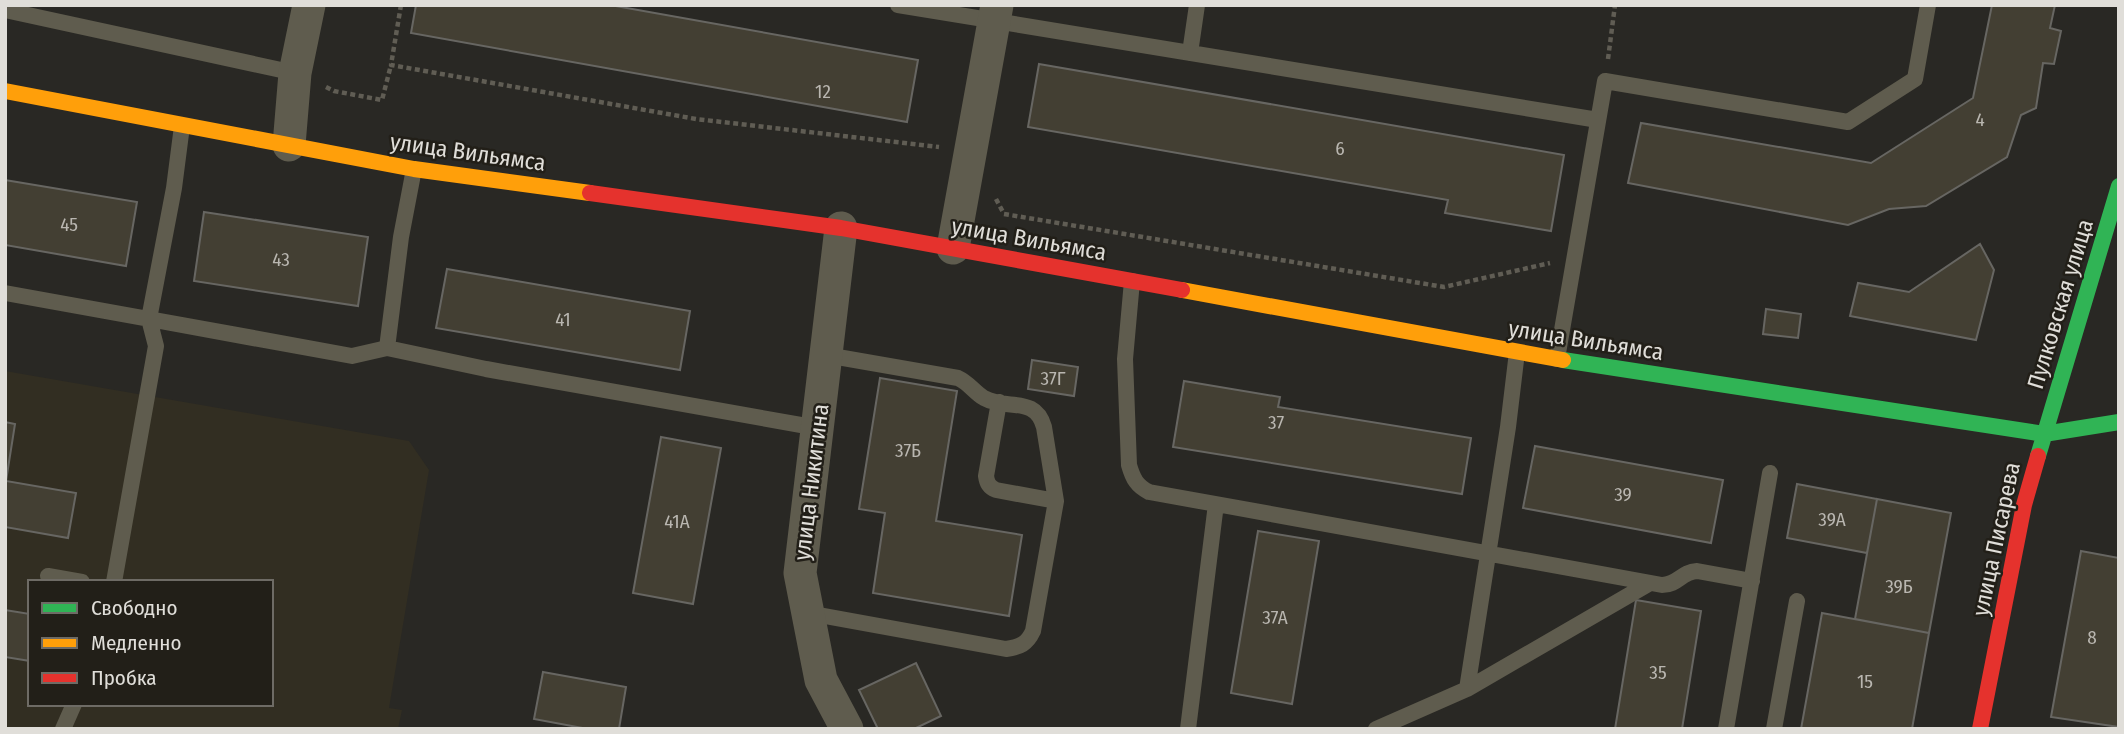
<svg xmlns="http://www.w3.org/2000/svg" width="2124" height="734" font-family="'Fira Sans Condensed',sans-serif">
<rect width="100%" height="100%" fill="#292824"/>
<!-- built -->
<path fill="#322e22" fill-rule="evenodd" d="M5,371L409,441L429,470L389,708L402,710L398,729H5ZM30,582H271V704H30Z"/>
<!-- building -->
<path fill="#433f33" stroke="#676662" stroke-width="2" d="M416,5H610L918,60L907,122L411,33Z
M1992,5H2055L2050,28L2061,31L2054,64L2043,63L2036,108L2021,115L2007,157L1926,206L1889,209L1848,225L1628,183L1641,123L1871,163L1973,98Z
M1039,64L1564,155L1551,231L1445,213L1448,200L1028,127Z
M5,180L137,202L126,266L5,245Z
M204,212L368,237L358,306L194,281Z
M1980,244L1994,270L1976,340L1850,316L1858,283L1909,292Z
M447,269L690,311L680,370L436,328Z
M1766,309L1801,314L1798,338L1763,334Z
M1032,360L1078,367L1074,396L1028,389Z
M880,378L957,391L936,521L1022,535L1009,616L873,593L885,513L859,509Z
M1184,381L1280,397L1278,407L1471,438L1462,494L1173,447Z
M5,422L15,424L6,481L76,493L68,538L5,527Z
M661,437L721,448L693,604L633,593Z
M1535,446L1723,480L1711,543L1523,508Z
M1797,484L1877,499L1867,553L1787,538Z
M1877,499L1951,513L1929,633L1855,619Z
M1258,531L1319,541L1292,704L1231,693Z
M2081,551L2119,558V727L2051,717Z
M1636,600L1701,611L1682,729H1615Z
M5,610L30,614V661L5,657Z
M1822,613L1929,633L1912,729H1801Z
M916,663L941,716L914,729H878L859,690Z
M543,672L626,687L619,729H588L534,719Z"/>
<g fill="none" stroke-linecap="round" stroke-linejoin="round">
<!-- path -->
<path stroke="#605d54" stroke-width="4.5" stroke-dasharray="5 3.5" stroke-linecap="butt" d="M401,5L391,65L696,119L939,147
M1608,59L1615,5
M326,87L334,91L382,100L391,65
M996,199L1004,214L1444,287L1550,263"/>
<!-- lane -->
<path stroke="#5f5c4e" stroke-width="16" d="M898,5L1598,120
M5,10L295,73
M1190,53L1197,5
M1132,281L1125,359L1129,465C1133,479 1137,486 1149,492L1216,504L1188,729
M5,293L149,319L174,188L182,126
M387,348L486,369L818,428
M1557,359L1605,81L1848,122L1915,79L1928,5
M999,402L986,476C987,483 989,487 996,490L1056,501
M1216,504L1662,585C1678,585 1681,572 1697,571L1752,581
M48,576L82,582
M114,582L156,346L149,319L352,356L387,348L401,237L414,169
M808,613L1006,649C1020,647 1027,644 1033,631L1056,501L1044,427C1035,395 1007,411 984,398C974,392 969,383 958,378L826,355
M1467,689L1650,583
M63,729L74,704
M1376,729L1467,689L1508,427L1517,352
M1726,729L1770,473
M1774,729L1797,601"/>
<!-- street -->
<path stroke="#5f5c4e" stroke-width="33" d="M289,145L295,73L309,5
M841,228L800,573L821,680L847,729
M953,248L997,5"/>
<!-- fast -->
<path stroke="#30b455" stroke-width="16" d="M1563,360L2044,434L2119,422
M2038,456L2119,186"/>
<!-- slow -->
<path stroke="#ff9f0a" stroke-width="16" d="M5,91L414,169L590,193
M1182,290L1563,360"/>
<!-- jam -->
<path stroke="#e5322d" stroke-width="16" d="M590,193L841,228L1182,290
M1980,729L2024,505L2038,456"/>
</g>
<g text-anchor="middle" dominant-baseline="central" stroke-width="5" stroke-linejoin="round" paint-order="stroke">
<!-- number labels -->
<g font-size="19" fill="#b9b6b0">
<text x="823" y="91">12</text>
<text x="1980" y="119">4</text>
<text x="1340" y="148">6</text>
<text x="69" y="224">45</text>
<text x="281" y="259">43</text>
<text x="563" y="319">41</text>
<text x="1053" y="378">37Г</text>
<text x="1276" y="422">37</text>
<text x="908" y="450">37Б</text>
<text x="1623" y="494">39</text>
<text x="1832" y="519">39А</text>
<text x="677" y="521">41А</text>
<text x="1899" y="586">39Б</text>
<text x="1275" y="617">37А</text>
<text x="2092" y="637">8</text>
<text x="1658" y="672">35</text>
<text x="1865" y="681">15</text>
</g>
<!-- street labels -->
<g font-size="23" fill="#e0ded9" stroke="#221f18">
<text transform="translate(468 152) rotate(8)">улица Вильямса</text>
<text transform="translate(1029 239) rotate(10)">улица Вильямса</text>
<text transform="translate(2060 304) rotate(-73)">Пулковская улица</text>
<text transform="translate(1586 340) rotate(9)">улица Вильямса</text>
<text transform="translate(811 482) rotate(-83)">улица Никитина</text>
<text transform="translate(1996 539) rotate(-78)">улица Писарева</text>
</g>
</g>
<!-- border -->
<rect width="2124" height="734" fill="none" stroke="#e0ded9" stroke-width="14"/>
<!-- legend -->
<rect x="28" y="580" width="245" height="126" fill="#221f18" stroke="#6e6b65" stroke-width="2"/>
<rect x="42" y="603" width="35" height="10" fill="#30b455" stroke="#6e6b65" stroke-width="2"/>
<text x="91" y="615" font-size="21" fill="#e0ded9">Свободно</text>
<rect x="42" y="638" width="35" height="10" fill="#ff9f0a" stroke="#6e6b65" stroke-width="2"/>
<text x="91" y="650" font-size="21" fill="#e0ded9">Медленно</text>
<rect x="42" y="673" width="35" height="10" fill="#e5322d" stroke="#6e6b65" stroke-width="2"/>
<text x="91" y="685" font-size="21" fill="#e0ded9">Пробка</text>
</svg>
